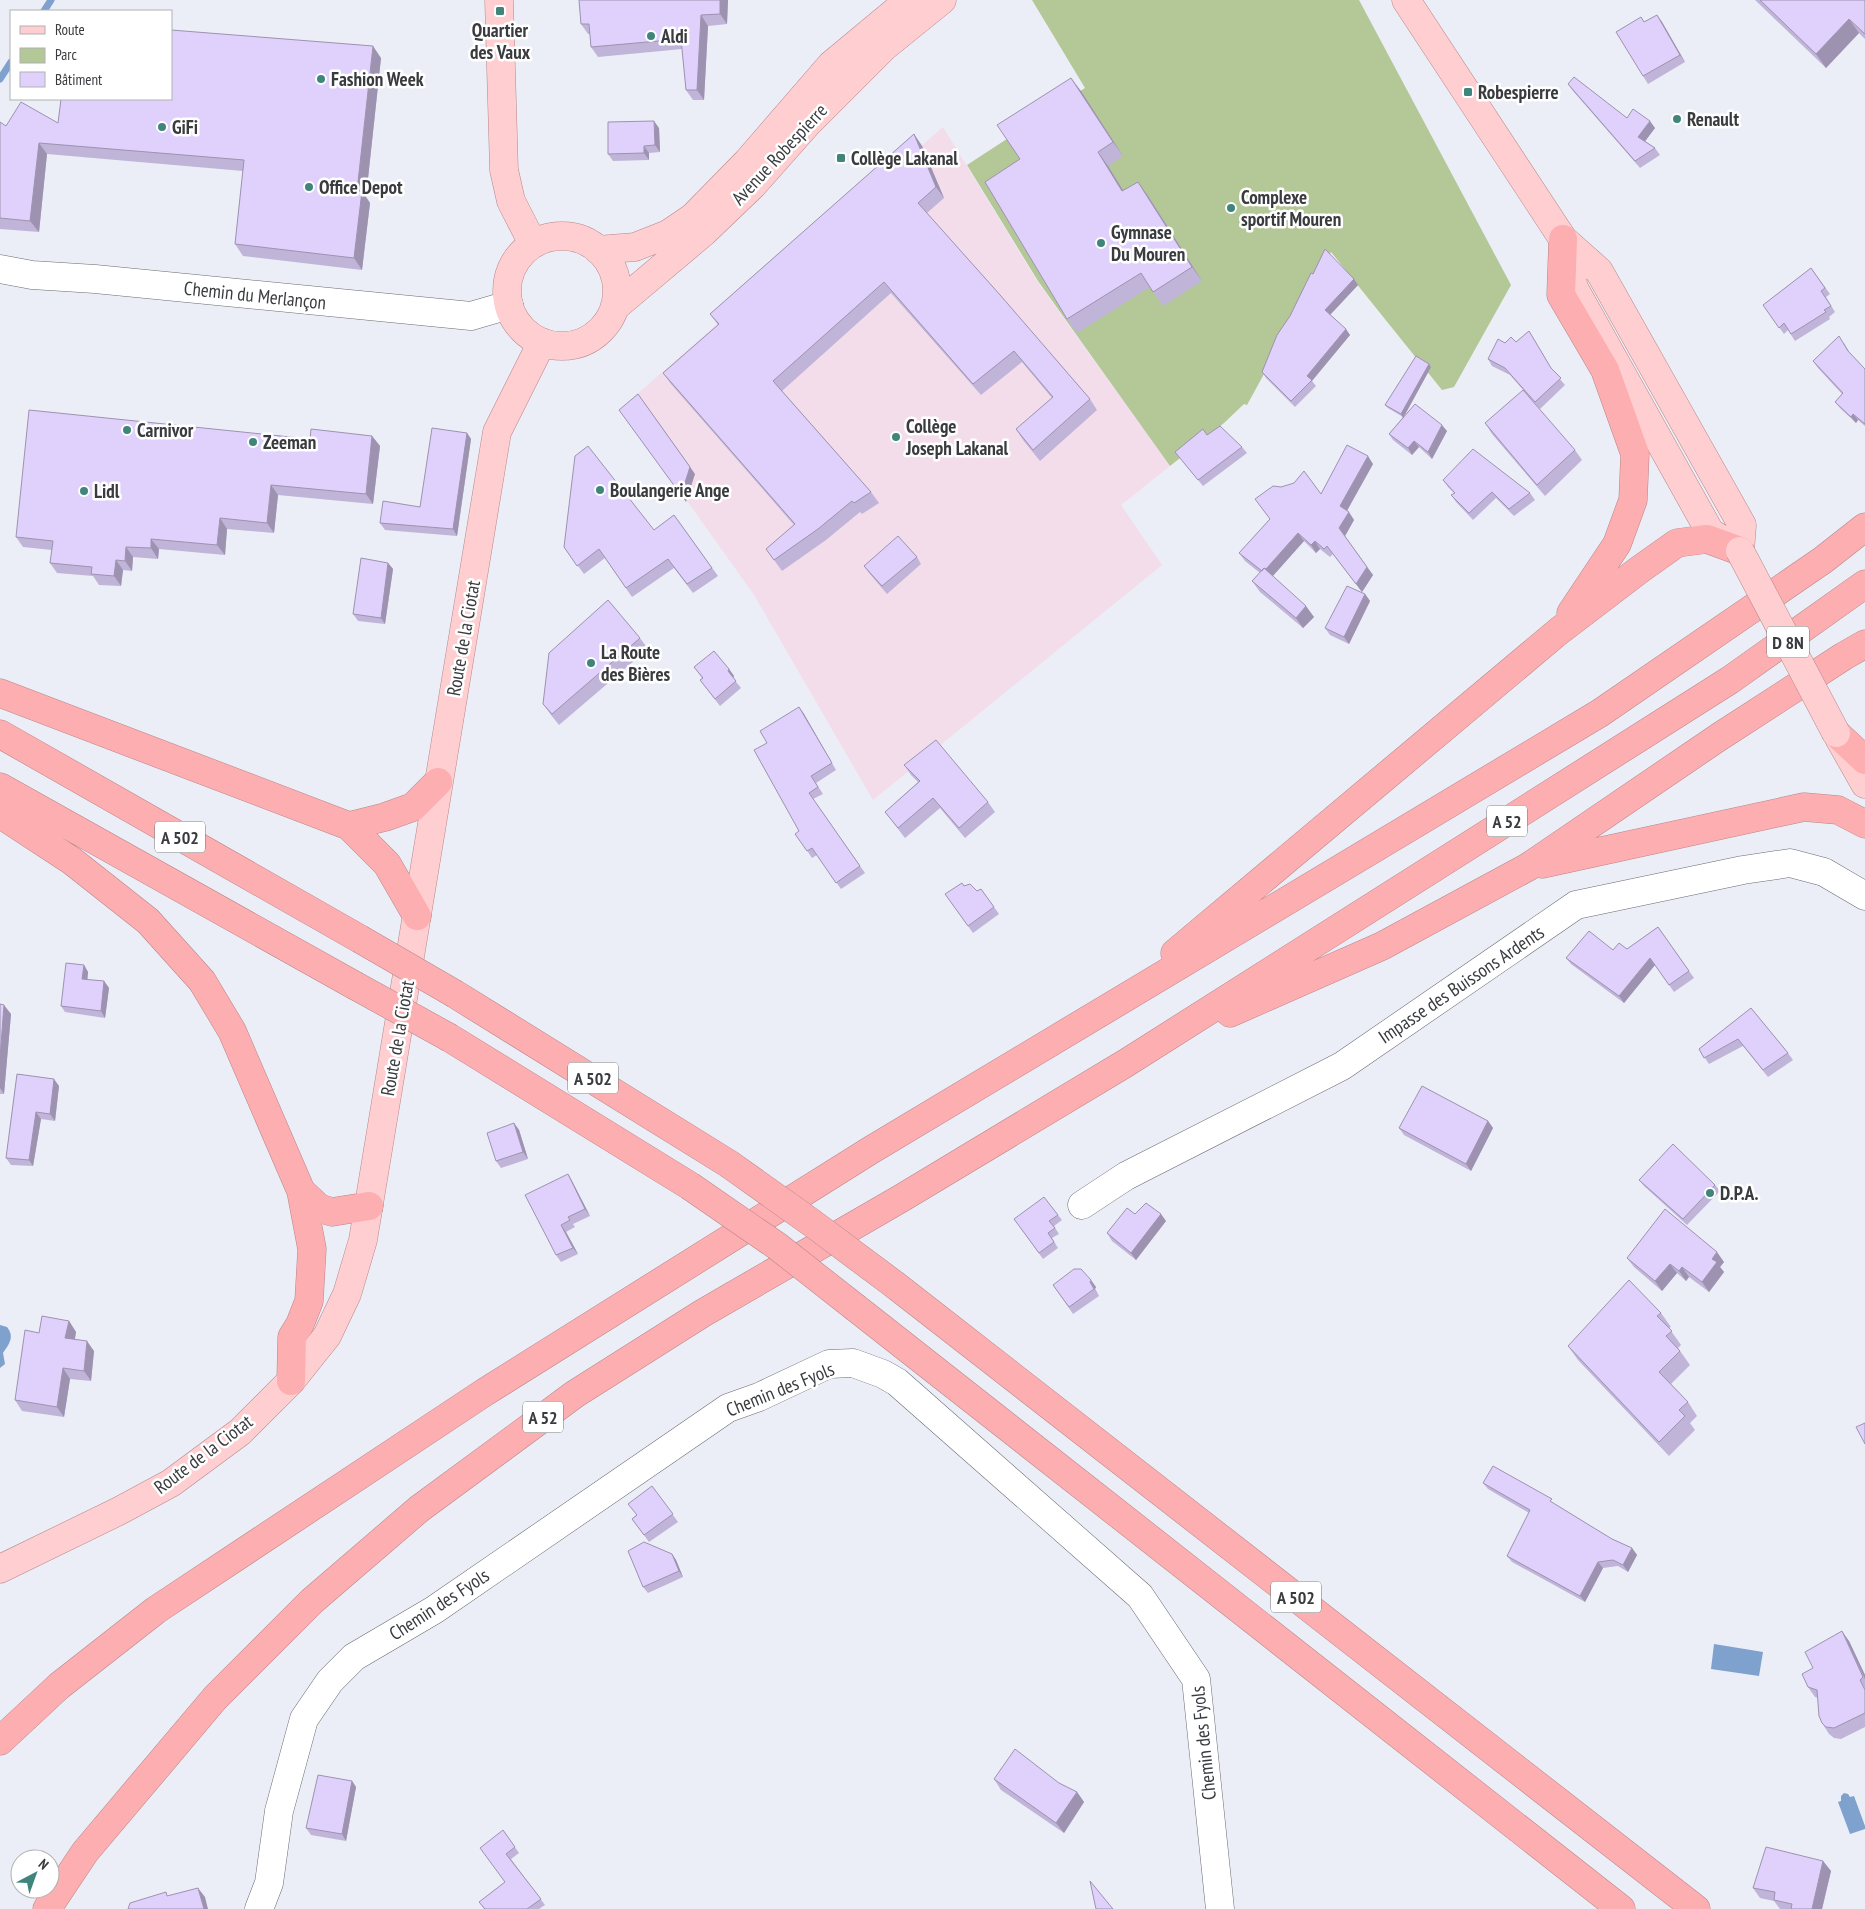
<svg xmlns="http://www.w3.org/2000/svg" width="1865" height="1909" font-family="'PT Sans Narrow',sans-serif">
<rect width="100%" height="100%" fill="#ebeef7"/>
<!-- education -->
<path fill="#f3ddea" d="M943,127L1037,281L1170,466L1121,505L1162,565L873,800L754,595L621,408Z"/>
<!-- green -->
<path fill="#b3c797" d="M1032,0H1359L1511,285L1454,387L1442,390L1331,252L1247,405L1244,404L1224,423L1170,466L1038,281L967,165L1085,88Z"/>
<!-- water -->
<path fill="#7ea1cd" d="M0,1325L7,1327C15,1337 9,1344 3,1353L5,1364L0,1368Z
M1714,1644L1763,1652L1759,1676L1711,1669Z
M1844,1793L1848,1794L1850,1797L1854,1796L1865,1826V1829L1850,1834L1838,1802L1841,1801V1796Z"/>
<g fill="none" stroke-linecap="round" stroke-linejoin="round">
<!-- stream -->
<path stroke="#7ea1cd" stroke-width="7" d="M44,11L51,0
M0,79L11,62"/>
<defs>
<path id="minor" d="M0,269L32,275L95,279L471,316L509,305
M1082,1205L1126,1176L1342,1066L1576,905L1743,870L1790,863L1824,872L1865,896
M259,1909L269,1883L279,1811L304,1719L330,1681L354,1657L434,1610L728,1408L759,1397L829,1364L853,1363L883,1374L897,1382L1140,1596L1196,1679L1220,1909"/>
<path id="major" d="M499,0L504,170L511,201L533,244
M1406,0L1563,239L1599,271L1742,525L1740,551L1710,532L1574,288L1566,252
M507 291a55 55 0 1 1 110 0a55 55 0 1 1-110 0Z
M598,250L635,247L668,234L693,217L747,162L831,65L909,0
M615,307L704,232L753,185L808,123L884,47L942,0
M1839,738L1865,784
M0,1569L119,1511L171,1483L240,1432L291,1381L327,1336L347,1294L363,1240L497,432L542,342"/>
<path id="highway" d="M1563,239L1561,295L1605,370L1635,454L1633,500L1617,544L1571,613
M0,693L349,826L387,864L417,916
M1836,733L1865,760
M0,734L360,939
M0,787L354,985
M0,814L72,861L148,921L202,981L232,1031L301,1191L312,1249L309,1301L300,1324L292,1337L291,1381
M349,826L385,817L413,807L438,782
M1542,864L1804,807L1838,810L1865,824
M1175,953L1559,631L1639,570L1677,543L1707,539L1740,551
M455,994L729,1164
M1230,1013L1382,946L1528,867L1719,737L1844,656L1865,644
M450,1038L690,1186
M301,1191L319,1208L332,1212L369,1206
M895,1285L1696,1909
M856,1308L1621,1909
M0,1741L59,1686L156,1610L485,1392L871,1150L1600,713L1823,560L1865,527
M47,1909L85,1852L215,1698L312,1601L419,1509L575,1394L703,1313L900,1199L1126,1063L1730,680L1865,584"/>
</defs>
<!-- minor casing -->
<use href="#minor" stroke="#696b73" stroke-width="29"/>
<!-- major casing -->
<use href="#major" stroke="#b88689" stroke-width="29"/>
<!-- highway casing -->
<use href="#highway" stroke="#b88689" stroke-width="29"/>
<!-- minor -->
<use href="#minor" stroke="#fff" stroke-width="28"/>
<!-- major -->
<use href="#major" stroke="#feced0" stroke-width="28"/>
<!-- highway -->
<use href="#highway" stroke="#fdaeb1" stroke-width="28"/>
<defs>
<path id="major-bridge" d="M1740,551L1836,733"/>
<path id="highway-bridge" d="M360,939L455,994
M354,985L450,1038
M729,1164L812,1223L895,1285
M690,1186L777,1246L856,1308"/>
</defs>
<!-- major-bridge casing -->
<use href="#major-bridge" stroke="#b88689" stroke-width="29" stroke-linecap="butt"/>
<!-- highway-bridge casing -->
<use href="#highway-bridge" stroke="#b88689" stroke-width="29" stroke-linecap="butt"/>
<!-- major-bridge -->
<use href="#major-bridge" stroke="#feced0" stroke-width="28"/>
<!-- highway-bridge -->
<use href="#highway-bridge" stroke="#fdaeb1" stroke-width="28"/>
</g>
<!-- wall -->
<path fill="#c1b4d9" d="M579,0H728L727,24L708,26L704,100H693L686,90L682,49L598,57L591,47L590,34H588L581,24Z
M1755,0H1865V39L1859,33L1826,68Z
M1657,15L1662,22L1685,62L1648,84L1643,76L1644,22Z
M381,58L366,197L370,203L362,270L243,256L235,244L243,171L47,154L39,232L0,229V122L6,126L58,123Z
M1071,78L1123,156L1108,166L1123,191L1148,196L1202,281L1163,306L1150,287L1077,333L1067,319L1020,159Z
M1568,84L1627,118L1655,128L1645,141L1655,148L1660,155L1640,168L1573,91Z
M659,128L660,152L649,153V160L613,161L608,154Z
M914,134L922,146L944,198L927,213L1090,399L1097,410L1040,461L1023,440L1016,429L1052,398L1022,362L981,395L891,293L782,391L871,492L879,503L862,514L860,512L826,540L782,571L766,549L794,525L671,384L663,373L718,325L710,314Z
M1811,268L1830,294L1826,297L1835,312L1829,317L1830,319L1795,341L1788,330L1784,334L1763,305Z
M1313,274L1354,279L1358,285L1330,315L1350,335L1312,381L1316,386L1295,407L1266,378L1262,372Z
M1529,331L1553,371L1565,385L1540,409L1510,375L1492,366L1488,359L1505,343L1516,342Z
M1844,343L1850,353L1865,369V426L1858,420L1856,423L1840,408L1835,402L1842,394L1818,368L1813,361Z
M1429,364L1431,367L1404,417L1447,431L1432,459L1419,447L1412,455L1393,440L1389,434L1403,417L1388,408L1385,405Z
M1485,423L1575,450L1582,460L1545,496L1492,434Z
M467,433L471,439L457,536L385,530L380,523L420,507Z
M1207,435L1242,447L1247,453L1203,486L1175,452Z
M372,436L380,446L373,504L278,495L274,533L227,529L225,555L159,549L158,559L133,557L132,571L123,570L121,586L99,585L93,576L57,573L50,563L52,550L23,547L16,537L310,439Z
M1373,464L1347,511L1354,520L1345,536L1373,575L1362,592L1333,554L1330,557L1320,549L1316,553L1304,541L1273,576L1314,617L1303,628L1260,592L1252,581L1260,573L1245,561L1239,553L1270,519L1281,487L1321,494Z
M1443,480L1530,493L1535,500L1514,516L1496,498L1473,520L1456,502L1451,495L1454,493L1448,487Z
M674,515L718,576L693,593L674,568L632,597L605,558L584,574L564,547L654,530Z
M917,557L921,564L887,594L869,573L864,566Z
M388,563L393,569L385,624L358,621L353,614Z
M1365,594L1370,601L1349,644L1330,635L1325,628Z
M640,638L648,649L559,725L551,715L543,704Z
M694,667L729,669L734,676L733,678L741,688L720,706L700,680L702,678Z
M799,707L804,714L836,770L816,783L823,794L813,799L865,873L841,889L817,855L812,858L800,840L799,831L767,743Z
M904,765L988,802L995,812L965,838L940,808L905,838L885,812L918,782L911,775Z
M964,886L977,891L981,889L999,914L973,933L945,894Z
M1658,927L1694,978L1674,992L1655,965L1624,1003L1571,964L1566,958L1613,950L1627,949Z
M84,965L88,972L87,980L104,981L109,988L105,1018L65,1012L61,1006Z
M0,1004L11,1014L4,1094H0Z
M1751,1008L1788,1053L1793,1060L1768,1077L1743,1046L1709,1064L1699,1049Z
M17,1074L59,1086L55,1121L41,1119L33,1166L11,1165L6,1158Z
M1488,1121L1493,1128L1471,1171L1404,1135L1399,1128Z
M514,1123L519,1130L528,1159L501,1168L496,1161Z
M568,1174L572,1181L590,1216L573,1224L575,1227L566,1232L578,1254L561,1262L556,1255Z
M1639,1180L1715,1185L1720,1191L1687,1225L1644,1186Z
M1135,1214L1166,1221L1136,1260L1112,1241L1107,1233Z
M1058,1215L1062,1220L1054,1226L1059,1234L1052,1238L1058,1248L1043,1259L1014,1219Z
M1627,1258L1724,1262L1720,1267L1724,1272L1709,1292L1689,1277L1686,1281L1677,1273L1662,1291L1634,1267Z
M1053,1285L1096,1287L1095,1289L1099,1296L1073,1314Z
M1661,1313L1671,1327L1669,1328L1681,1345L1678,1348L1690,1365L1671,1384L1688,1402L1697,1416L1690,1423L1695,1430L1669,1456L1578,1360L1568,1346Z
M69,1321L76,1332L75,1339L94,1351L91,1381L70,1379L64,1417L22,1411L15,1400L39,1333Z
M1483,1483L1556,1505L1612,1539L1632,1548L1637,1555L1628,1572L1618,1566L1603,1568L1585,1602L1512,1562L1507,1556L1529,1513L1488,1489Z
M652,1486L678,1522L649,1542L632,1519L636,1515Z
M672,1554L676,1560L683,1577L648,1593L643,1587Z
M1849,1641L1865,1675V1727L1841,1739L1834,1738L1829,1734L1822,1723L1818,1698L1815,1697L1808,1687L1813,1668Z
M994,1779L1059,1783L1077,1792L1084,1802L1064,1833L1001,1790Z
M352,1781L356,1787L346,1841L311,1835L306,1828Z
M503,1830L519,1853L511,1859L545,1905L539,1909H484L479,1902L505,1882Z
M1823,1861L1831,1871L1822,1909H1780L1774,1901L1760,1898L1753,1888Z"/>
<!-- shaded-wall -->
<path fill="#9d92b0" d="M720,0H728L727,24L720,14Z
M701,15L708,26L704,100L697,90Z
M1657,15L1662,22L1685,62L1680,55Z
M1849,19L1859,33L1826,68L1816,54Z
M373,46L381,58L366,197L370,203L362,270L354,258L357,191Z
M1071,78L1081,91L1123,156L1113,142Z
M654,121L659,128L660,152L655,145Z
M1650,121L1655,128L1643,144L1638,137Z
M914,134L922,146L944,198L936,187Z
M39,143L47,154L39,232L30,221Z
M644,146L649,153V160L644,153Z
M1098,152L1108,166L1132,205L1122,191Z
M1138,182L1148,196L1202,281L1192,267Z
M1354,279L1358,285L1329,316L1325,310Z
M1346,329L1350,335L1311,382L1307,376Z
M1429,364L1431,367L1403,418L1401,414Z
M643,401L695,474L686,502L681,495Z
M1853,414L1858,420L1856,423L1851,417Z
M1442,425L1447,431L1432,459L1428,452Z
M467,433L471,439L457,536L453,529Z
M372,436L380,446L373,504L366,494Z
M1414,441L1419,447L1412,455L1408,448Z
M1368,456L1373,464L1345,514L1340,506Z
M271,485L278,495L274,533L267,523Z
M1349,512L1354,520L1345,536L1339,528Z
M220,518L227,529L225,555L217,545Z
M1298,533L1304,541L1269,580L1263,572Z
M151,539L159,549L158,559L151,548Z
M1315,541L1320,549L1316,553L1311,545Z
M126,547L133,557L132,571L125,561Z
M116,560L123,570L121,586L114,576Z
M388,563L393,569L385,624L381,618Z
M1367,567L1373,575L1362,592L1356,584Z
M1365,594L1370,601L1349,644L1344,637Z
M1306,606L1314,617L1303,628L1296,618Z
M729,669L734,676L733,678L728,671Z
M799,707L804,714L836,770L832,763Z
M1650,958L1655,965L1624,1003L1619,996Z
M84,965L88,972L87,985L82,979Z
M104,981L109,988L105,1018L101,1011Z
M4,1005L11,1014L4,1094L0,1088V1058Z
M54,1079L59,1086L55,1121L50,1114Z
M36,1112L41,1119L33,1166L29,1160Z
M1488,1121L1493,1128L1471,1171L1466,1164Z
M514,1123L519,1130L528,1159L523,1152Z
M568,1174L572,1181L590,1216L585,1209Z
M1161,1214L1166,1221L1136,1260L1131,1253Z
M561,1225L566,1232L578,1254L573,1248Z
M1717,1252L1724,1262L1720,1267L1724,1272L1709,1292L1702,1282L1712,1259Z
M1670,1264L1677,1273L1662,1291L1655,1281Z
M1682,1267L1689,1277L1686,1281L1679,1271Z
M1091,1280L1096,1287L1095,1289L1099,1296L1090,1282Z
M69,1321L76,1332L73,1349L65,1338Z
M87,1341L94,1351L91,1381L84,1371Z
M63,1368L70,1379L64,1417L57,1407Z
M1632,1548L1637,1555L1628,1572L1623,1565Z
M672,1554L676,1560L683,1577L679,1571Z
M1598,1562L1603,1568L1585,1602L1580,1596Z
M1842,1631L1849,1641L1865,1675V1679Z
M352,1781L356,1787L346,1841L342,1834Z
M1077,1792L1084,1802L1064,1833L1056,1823Z
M1823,1861L1831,1871L1822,1909H1812Z
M198,1888L205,1897L208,1909H204Z"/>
<!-- building -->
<path fill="#e0d1fc" stroke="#9d92b0" d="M579,0H720V14L701,15L697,90H686L681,39L591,47L589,24H581Z
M1760,0H1865V34L1849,19L1816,54Z
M1657,15L1680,55L1643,76L1616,32L1641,17L1644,22Z
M171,30L373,46L357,191H362L354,258L235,244L244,160L39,143L30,221L0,218V122L6,126L21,102L58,123L61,99H171Z
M1574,77L1627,118L1633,109L1650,121L1638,137L1655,148L1635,161L1568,84Z
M1071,78L1113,142L1098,152L1122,191L1138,182L1192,267L1153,292L1141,273L1067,319L985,182L1020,159L997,125Z
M654,121L655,145L644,146V153L608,154V122Z
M914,134L936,187L918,203L1001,296L1090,399L1033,450L1016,429L1053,397L1014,351L973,384L884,282L773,381L871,492L854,503L852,501L818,529L774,560L766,549L795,524L663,373L719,324L710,314Z
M1325,249L1354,279L1325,310L1346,329L1307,376L1312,380L1291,401L1262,372L1277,335L1290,316L1311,273L1313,274Z
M1811,268L1825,288L1821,291L1831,306L1824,310L1826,312L1791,334L1784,323L1779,328L1763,305Z
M1529,331L1551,368L1561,378L1535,402L1505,368L1488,359L1498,339L1505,343L1511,337L1516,342Z
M1839,336L1848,351L1865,369V424L1853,414L1851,417L1835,402L1843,393L1813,361Z
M1416,356L1429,364L1401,414L1385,405Z
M1523,390L1575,450L1537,485L1485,423Z
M638,394L690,467L681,495L619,410Z
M1415,404L1442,425L1428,452L1414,441L1408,448L1389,434Z
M29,410L310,439L311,429L372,436L366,494L271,485L267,523L220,518L217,545L151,539V548L126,547L125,561L116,560L114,576L91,574L92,567L50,563L53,541L16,537Z
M1220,426L1242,447L1198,480L1175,452L1203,429L1207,435Z
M432,428L467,433L453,529L380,523L383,501L420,507Z
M1347,445L1368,456L1340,506L1349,512L1339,528L1367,567L1356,584L1327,546L1324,549L1315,541L1311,545L1298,533L1266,569L1264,568L1262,571L1239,553L1270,519L1255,499L1273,486L1281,487L1294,483L1304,471L1321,494Z
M588,446L654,530L674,515L712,568L687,584L668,559L626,588L599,549L577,566L564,547L575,456Z
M1473,449L1530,493L1509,509L1492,492L1469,513L1451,495L1455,493L1443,480Z
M898,536L917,557L882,586L864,566Z
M361,558L388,563L381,618L353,614Z
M1264,568L1306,606L1296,618L1252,581Z
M1347,586L1365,594L1344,637L1325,628Z
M608,600L640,638L552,714L543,704L549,653Z
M714,651L729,669L728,671L736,681L715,699L700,680L703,678L694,667Z
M799,707L832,763L811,776L818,787L809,793L860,866L836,883L812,848L807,851L795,834L799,831L754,750L767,743L760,731Z
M936,740L988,802L959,828L933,798L898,828L885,812L920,781L904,765Z
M962,883L964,886L970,884L977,891L981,889L994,907L968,926L945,894Z
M1658,927L1689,971L1669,985L1650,958L1619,996L1566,958L1589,931L1613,950L1619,943L1627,949Z
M66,963L84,965L82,979L104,981L101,1011L61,1006Z
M0,1004L4,1005L0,1058Z
M1751,1008L1788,1053L1763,1070L1738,1039L1704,1058L1699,1049Z
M17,1074L54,1079L50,1114L36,1112L29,1160L6,1158Z
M1422,1086L1488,1121L1466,1164L1399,1128Z
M514,1123L523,1152L496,1161L487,1133Z
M1673,1144L1715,1185L1683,1219L1639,1180Z
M568,1174L585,1209L568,1217L570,1220L561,1225L573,1248L556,1255L525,1195Z
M1044,1197L1058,1215L1049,1221L1055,1228L1048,1233L1054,1242L1039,1253L1014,1219Z
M1146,1203L1161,1214L1131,1253L1107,1233L1127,1208L1135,1214Z
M1665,1209L1717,1252L1712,1259L1717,1262L1702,1282L1682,1267L1679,1271L1670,1264L1655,1281L1627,1258Z
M1074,1269H1081L1091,1280L1090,1282L1094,1289L1069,1307L1053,1285Z
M1629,1280L1661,1313L1657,1316L1672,1331L1666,1336L1680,1351L1659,1372L1688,1402L1679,1410L1685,1416L1659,1442L1568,1346Z
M42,1316L69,1321L65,1338L87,1341L84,1371L63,1368L57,1407L15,1400L25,1330L39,1333Z
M1865,1423V1444L1856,1427Z
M1493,1466L1552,1499L1550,1501L1612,1539L1632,1548L1623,1565L1613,1560L1598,1562L1580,1596L1507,1556L1530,1510L1483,1483Z
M652,1486L673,1514L644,1535L632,1519L637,1515L628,1504Z
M644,1542L672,1554L679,1571L643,1587L628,1551Z
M1842,1631L1863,1677L1860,1680L1865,1690V1713L1834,1728L1826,1727L1822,1723L1819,1716L1817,1690L1808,1687L1802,1674L1813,1668L1805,1652Z
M1015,1749L1059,1783L1077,1792L1056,1823L994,1779Z
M318,1775L352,1781L342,1834L306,1828Z
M503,1830L515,1847L506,1854L541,1899L527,1909H485L479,1902L505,1882L480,1848Z
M1766,1847L1823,1861L1812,1909H1791L1792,1904L1774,1900L1775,1892L1753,1888Z
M1090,1881L1113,1909H1096Z
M198,1888L204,1909H128L130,1903L166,1892L167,1896Z"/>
<!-- markers -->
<g fill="#3f857b" stroke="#fff" stroke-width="2">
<rect x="495" y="6" width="10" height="10" rx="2.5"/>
<circle cx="651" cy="36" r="5"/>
<circle cx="321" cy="79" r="5"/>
<rect x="1463" y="87" width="10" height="10" rx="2.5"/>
<circle cx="1677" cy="119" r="5"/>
<circle cx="162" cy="127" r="5"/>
<rect x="836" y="153" width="10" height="10" rx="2.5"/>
<circle cx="309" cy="187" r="5"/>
<circle cx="1231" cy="208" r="5"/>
<circle cx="1101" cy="243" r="5"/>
<circle cx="127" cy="430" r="5"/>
<circle cx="896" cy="437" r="5"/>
<circle cx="253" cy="442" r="5"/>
<circle cx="600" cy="490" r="5"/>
<circle cx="84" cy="491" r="5"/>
<circle cx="591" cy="663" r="5"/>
<circle cx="1710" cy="1193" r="5"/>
</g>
<g text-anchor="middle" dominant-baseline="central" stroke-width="5" stroke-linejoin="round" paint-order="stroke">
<!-- shield labels -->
<g fill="#fff" stroke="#747678" stroke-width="1">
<rect x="1767" y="626.5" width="42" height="31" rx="4"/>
<rect x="1487" y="805.5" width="40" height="31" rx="4"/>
<rect x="155" y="821.5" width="50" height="31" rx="4"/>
<rect x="568" y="1062.5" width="50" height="31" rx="4"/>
<rect x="523" y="1401.5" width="40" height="31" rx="4"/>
<rect x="1271" y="1581.5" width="50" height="31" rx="4"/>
</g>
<g font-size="18" font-weight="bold" fill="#393b3e">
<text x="1788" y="642">D 8N</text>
<text x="1507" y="821">A 52</text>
<text x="180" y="837">A 502</text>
<text x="593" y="1078">A 502</text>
<text x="543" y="1417">A 52</text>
<text x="1296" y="1597">A 502</text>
</g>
<!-- poi labels -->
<g font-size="19" font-weight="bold" fill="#393b3e" stroke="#fff" text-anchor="start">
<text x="500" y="30" text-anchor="middle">Quartier<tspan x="500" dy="22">des Vaux</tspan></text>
<text x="661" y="36">Aldi</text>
<text x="331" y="79">Fashion Week</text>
<text x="1478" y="92">Robespierre</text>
<text x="1687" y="119">Renault</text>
<text x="172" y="127">GiFi</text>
<text x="851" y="158">Collège Lakanal</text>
<text x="319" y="187">Office Depot</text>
<text x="1241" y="197">Complexe<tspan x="1241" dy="22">sportif Mouren</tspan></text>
<text x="1111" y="232">Gymnase<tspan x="1111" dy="22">Du Mouren</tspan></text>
<text x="906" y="426">Collège<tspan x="906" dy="22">Joseph Lakanal</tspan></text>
<text x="137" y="430">Carnivor</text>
<text x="263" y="442">Zeeman</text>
<text x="610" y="490">Boulangerie Ange</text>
<text x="94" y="491">Lidl</text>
<text x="601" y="652">La Route<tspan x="601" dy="22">des Bières</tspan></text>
<text x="1720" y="1193">D.P.A.</text>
</g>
<!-- street labels -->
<g font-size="19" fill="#393b3e" stroke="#fff">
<text transform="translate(779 154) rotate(-47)">Avenue Robespierre</text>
<text transform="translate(255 295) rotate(6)">Chemin du Merlançon</text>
<text transform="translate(463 638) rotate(-80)">Route de la Ciotat</text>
<text transform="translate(1461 984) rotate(-34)">Impasse des Buissons Ardents</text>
<text transform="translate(397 1038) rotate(-80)">Route de la Ciotat</text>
<text transform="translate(780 1389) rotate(-22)">Chemin des Fyols</text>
<text transform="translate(203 1454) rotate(-37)">Route de la Ciotat</text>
<text transform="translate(439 1604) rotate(-33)">Chemin des Fyols</text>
<text transform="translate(1203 1743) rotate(-96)">Chemin des Fyols</text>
</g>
</g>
<!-- legend -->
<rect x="10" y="10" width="162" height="90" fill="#ffffff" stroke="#b0b1b2"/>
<rect x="20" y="26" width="25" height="8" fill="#feced0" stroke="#b0b1b2"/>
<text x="55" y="35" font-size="15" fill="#393b3e">Route</text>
<rect x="20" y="48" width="25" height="15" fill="#b3c797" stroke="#b0b1b2"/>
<text x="55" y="60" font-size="15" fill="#393b3e">Parc</text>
<rect x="20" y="72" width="25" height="15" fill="#e0d1fc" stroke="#b0b1b2"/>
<text x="55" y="85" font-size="15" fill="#393b3e">Bâtiment</text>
<!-- north arrow -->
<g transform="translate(35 1874) rotate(41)"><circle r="24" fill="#ffffff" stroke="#b0b1b2"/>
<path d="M0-4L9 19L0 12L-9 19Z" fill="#3f857b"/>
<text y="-8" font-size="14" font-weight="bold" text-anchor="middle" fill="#393b3e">N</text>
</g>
</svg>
